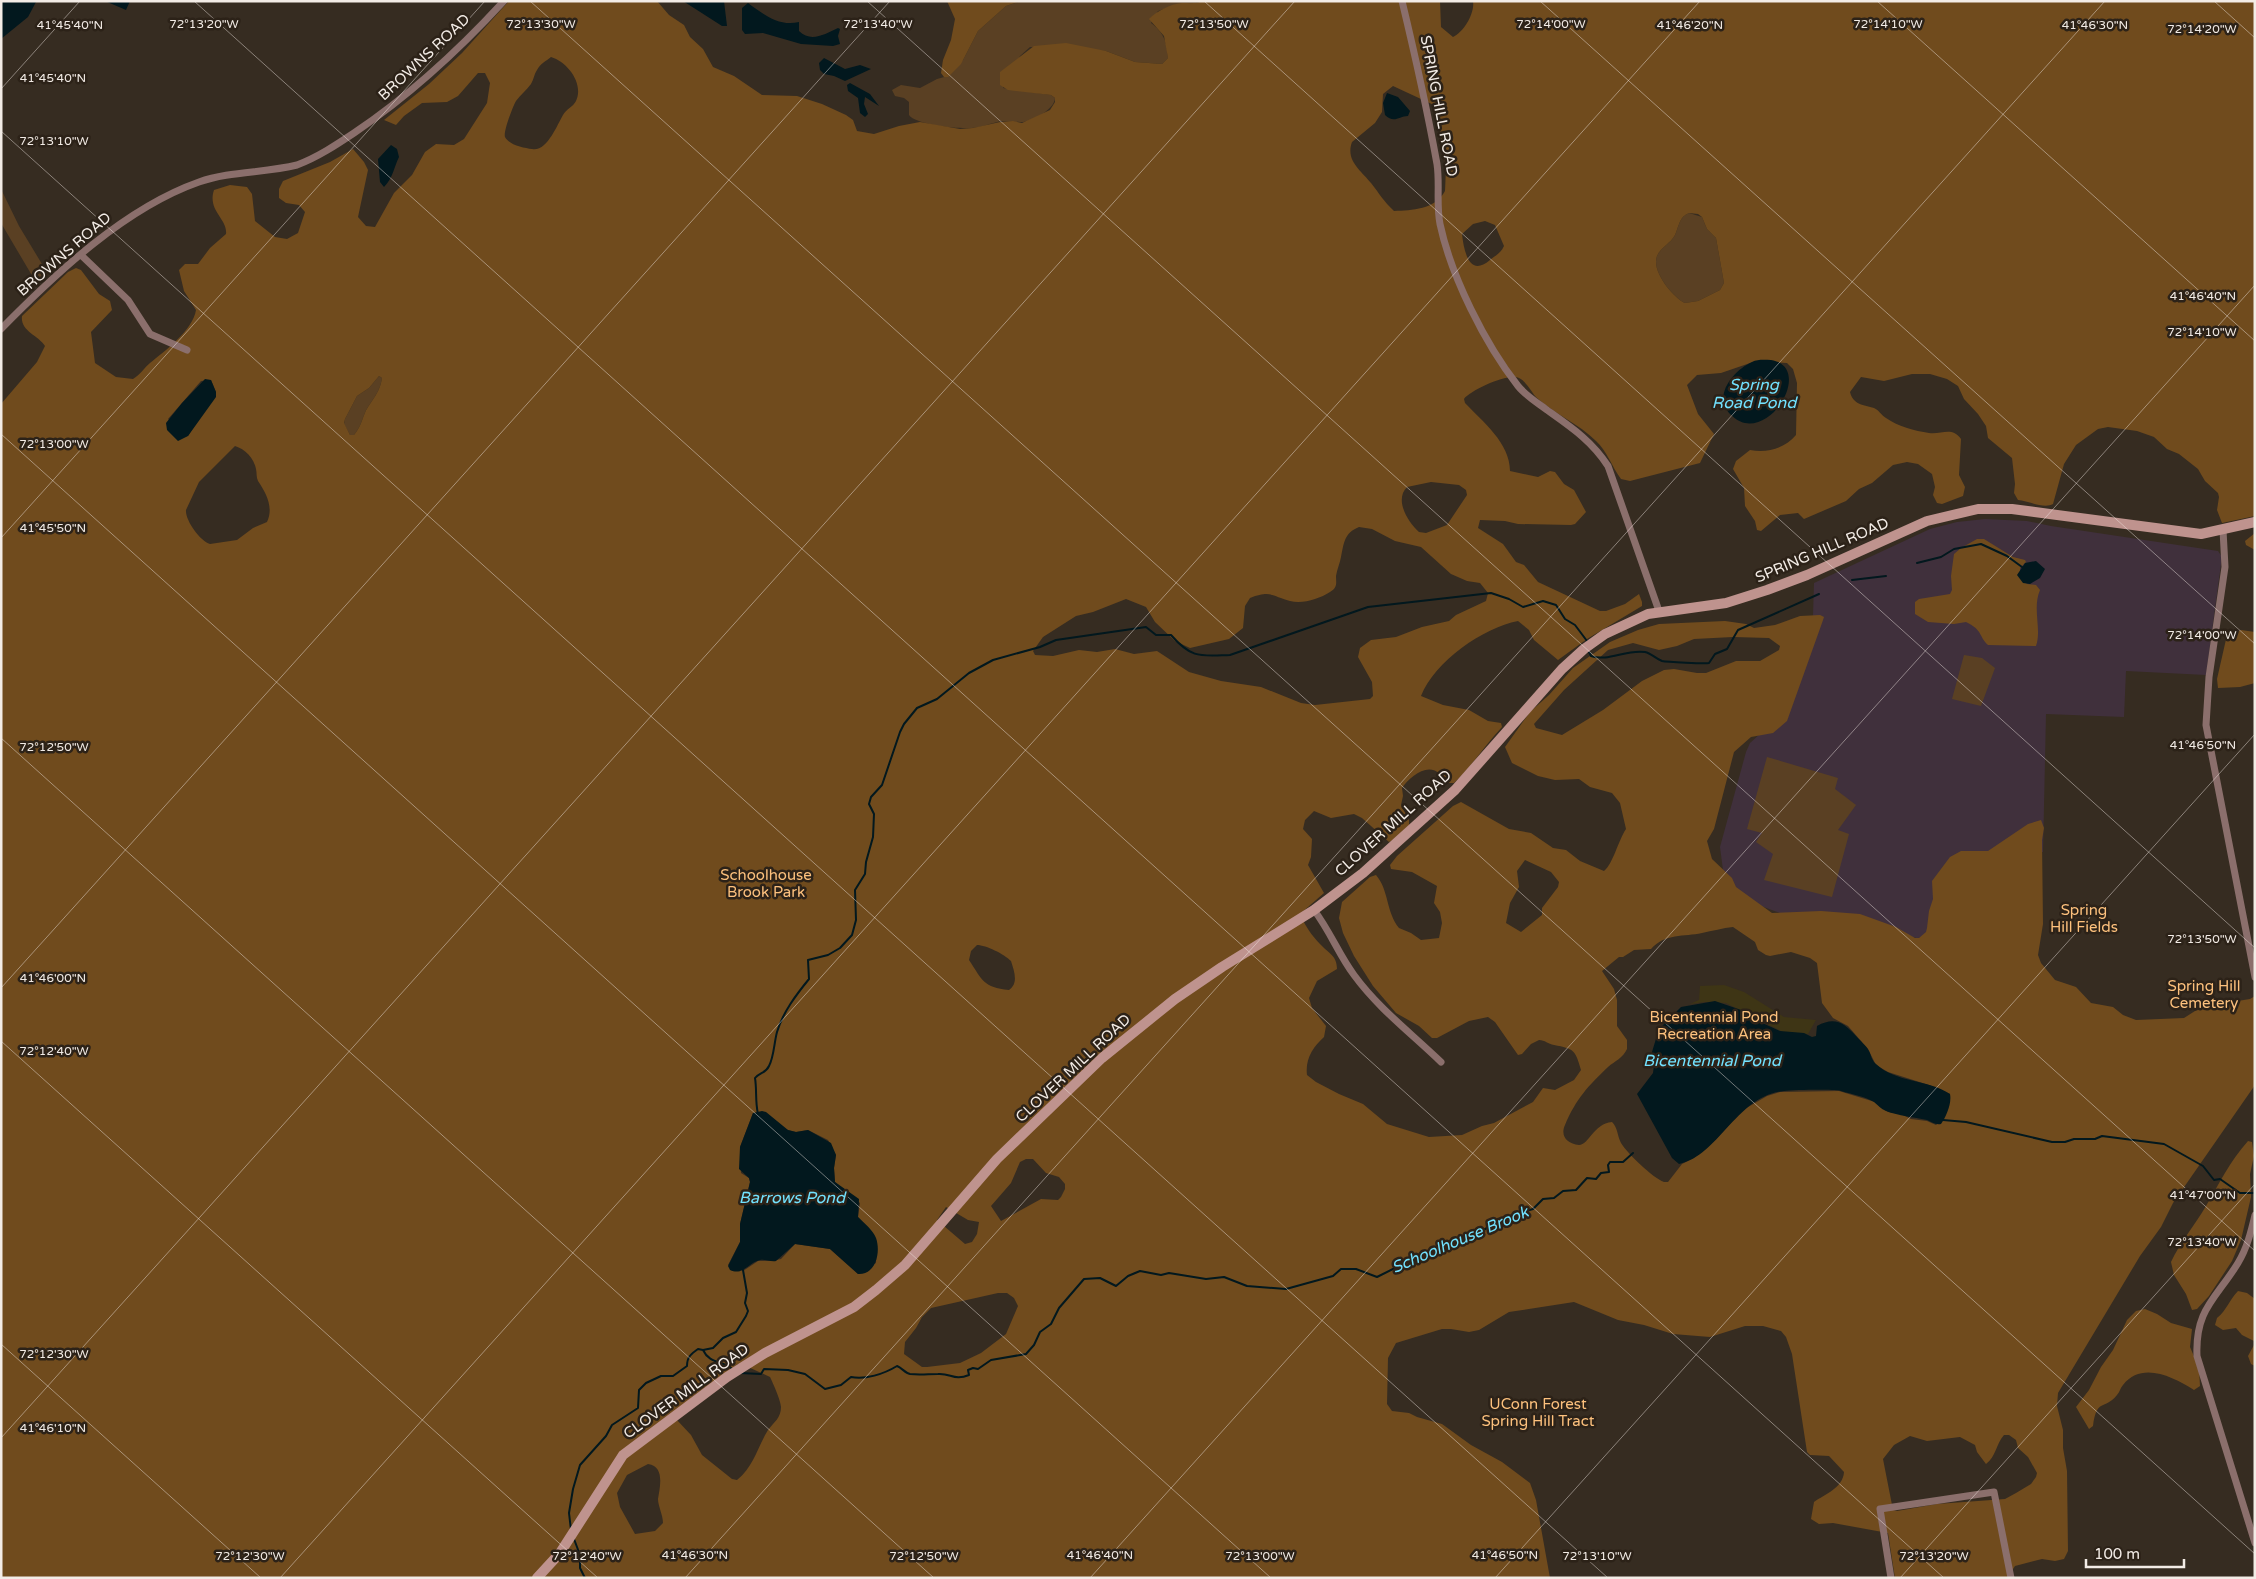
<svg xmlns="http://www.w3.org/2000/svg" width="2256" height="1579" font-family="'Varela Round',sans-serif">
<rect width="100%" height="100%" fill="#362c21"/>
<!-- education -->
<path fill="#40303c" d="M1985,519L2027,521L2051,526L2218,551L2222,557L2206,675L2126,671L2124,717L2046,714L2043,852L2017,856L1936,937L1917,938L1780,913L1761,906L1738,892L1723,870L1720,847L1746,752L1750,743L1761,733L1813,616L1814,583L1930,529L1957,522Z"/>
<!-- green -->
<path fill="#5a4023" d="M1021,1H1203L1192,4H1179L1158,11L1151,23C1164,33 1167,42 1168,58L1162,64L1135,62L1106,51L1030,47L1020,56L1003,88L1051,95L1055,98C1055,109 1031,123 1020,122C1014,122 1008,121 1001,121C991,123 981,128 971,128C958,129 916,125 909,115V102L904,98L895,96L892,90L901,85L920,88L937,79L948,76L963,60L978,31L1006,6Z
M1,189L19,226L48,274L37,284L1,223Z
M1689,213L1702,217L1707,229L1716,238L1724,283L1720,290L1698,301L1685,303C1673,297 1651,271 1657,256C1661,247 1671,243 1675,235C1679,226 1679,217 1689,213Z
M379,376L382,378C380,391 375,396 368,407C362,416 363,424 354,435H350L344,424L345,419L357,396L369,388Z
M1964,655L1982,658L1995,668L1981,706L1952,699Z
M1767,757L1838,778L1835,789L1856,805L1838,830L1849,834L1832,897L1764,880L1773,854L1756,842L1762,833L1747,829Z"/>
<!-- forest -->
<path fill="#704b1d" fill-rule="evenodd" d="M509,1H657L669,15L684,25L690,37L703,49L713,67L734,76L762,95L797,96L822,104L846,115L853,120L857,131L874,134L899,126L920,122L960,129L973,128L1000,122L1013,121L1022,123L1050,110L1055,102V98L1051,95L1008,90L1000,85V72L1034,46L1066,43L1106,51L1135,62L1162,64L1168,58L1164,36L1149,19C1157,11 1170,4 1182,3C1190,3 1195,4 1203,1H1440L1441,27L1453,37C1464,32 1475,13 1473,1H2255V516L2222,523L2217,510L2219,497L2218,493L2205,481L2198,469L2179,454L2167,449L2154,437L2137,431L2108,427L2098,429L2076,445L2064,464L2053,504C2044,509 2029,501 2018,500L2014,493L2015,484L2012,458L1988,438L1986,426L1978,414L1964,399L1958,386L1947,379L1930,374H1912L1884,381L1861,377L1850,392C1853,405 1864,405 1874,408C1879,410 1881,415 1886,418C1897,426 1915,431 1929,433C1941,435 1952,426 1961,439L1959,475L1965,487L1963,496L1942,504L1937,503L1933,495L1935,487L1932,474L1918,464L1907,462L1893,465L1872,483L1859,489L1846,501L1804,519L1798,513L1780,515L1761,531L1757,530L1755,521L1745,506L1744,488L1733,469L1736,461L1750,450C1767,453 1784,449 1796,435L1797,383L1793,369L1787,363L1756,361L1721,373L1697,375L1687,385L1698,414L1714,434L1700,463L1630,481L1621,479C1612,467 1607,451 1596,441C1579,424 1555,414 1537,398C1532,393 1526,381 1519,378C1508,373 1471,390 1464,399L1465,403C1483,422 1510,443 1510,471L1538,477L1550,471L1555,472L1564,484L1574,490L1586,512L1575,524L1571,525L1518,524L1505,521L1480,520L1478,528L1503,544L1516,562L1524,565L1538,582L1600,611H1606L1625,604L1639,594L1642,602V606L1587,639L1558,660L1534,640L1529,630L1518,621C1483,628 1435,661 1421,696L1443,705L1469,710L1488,721L1501,723L1502,727C1485,745 1472,766 1454,783H1449C1445,780 1444,776 1440,774C1427,762 1410,777 1402,788L1403,796L1401,805L1409,820V825L1393,840L1389,842L1362,818L1354,814L1331,818L1314,811L1305,820L1303,829L1312,839L1311,857L1308,865L1324,893L1300,914C1304,924 1312,936 1320,944C1328,953 1337,955 1337,969L1317,981L1309,998L1312,1008L1326,1026L1324,1037C1313,1047 1305,1059 1307,1075L1316,1082L1339,1094L1363,1104L1387,1124L1429,1137L1462,1135L1482,1126L1494,1123L1533,1102L1543,1088L1555,1090L1574,1080L1581,1070C1575,1049 1574,1049 1554,1045C1548,1044 1545,1040 1539,1040L1531,1044L1522,1054L1518,1055L1495,1022L1488,1017L1469,1021L1437,1038H1432L1419,1026L1396,1013L1373,986L1354,956L1343,933L1339,918L1342,902L1370,877L1376,875C1389,890 1386,912 1399,928L1411,933L1421,940L1439,938L1442,923L1440,912L1434,903L1437,886L1412,872L1391,869L1390,865L1397,856L1453,806L1461,802L1509,829L1531,833L1553,848L1566,850L1580,861L1604,871C1613,864 1618,841 1626,829L1620,803L1612,793L1590,787L1579,779L1555,780L1538,776L1512,763L1505,747L1530,712L1549,695L1573,668L1610,642L1638,630L1659,624L1725,621L1746,624L1754,628L1775,625L1800,616L1820,615L1824,617L1822,623L1787,721L1773,733L1751,737L1734,752L1714,829L1707,841L1712,859L1732,878L1736,887L1772,913L1821,911L1860,914L1896,927L1915,938H1919L1926,932L1927,928L1929,911L1933,899L1932,881L1950,857L1961,851H1988L2028,824L2041,820L2044,828L2042,840L2043,924L2038,955L2041,963L2055,980L2076,987L2091,1003L2113,1007L2123,1015L2136,1020L2184,1018L2195,1011L2213,1005L2250,999L2255,996V1085L2173,1203L2161,1227L2140,1256L2058,1393L2057,1406L2063,1430V1448L2067,1471L2068,1551L2064,1559L2055,1561L2042,1559L2015,1566L2007,1578H1895L1888,1533L1833,1523L1819,1524L1811,1519L1814,1502C1825,1494 1843,1488 1844,1472L1829,1456L1810,1455L1807,1452L1792,1354L1786,1337L1781,1331L1763,1326H1745L1710,1337L1673,1334L1644,1325L1618,1320L1574,1302L1509,1312L1479,1330L1469,1332L1451,1329H1442L1396,1343L1388,1358L1387,1404L1392,1411L1409,1413L1417,1417L1442,1424L1471,1445L1502,1462L1530,1483L1536,1500L1550,1578H1V404L37,362L45,346C38,335 20,331 22,316L68,272L76,268L81,270L99,294L110,301L112,310L91,332L95,363L116,377L133,379C140,375 144,368 150,363C165,351 193,330 196,310L184,291L179,270L185,264H198L210,248L226,234C228,219 207,211 214,190L230,185L247,187L252,194L255,221L275,237L287,239L298,233L305,212L299,205L286,203L279,198V189L283,181L330,162L353,149L364,162L368,170L358,217L366,226L375,227L394,193L412,175L425,152L436,144L454,145L464,139L487,103L490,83L485,73H478L458,96L447,102L422,103L404,116L396,125L384,120L429,84L462,53ZM551,57C568,62 584,84 576,101C573,107 566,109 563,115C557,125 547,152 532,149C524,148 509,145 505,137C503,132 513,106 516,101C520,95 527,90 531,84C534,79 534,74 537,70C540,64 546,61 551,57ZM1393,86L1436,106L1446,168L1445,191C1435,210 1412,210 1394,211C1384,202 1379,193 1371,183C1362,171 1345,161 1352,142L1375,123L1382,112L1383,94ZM1689,213L1698,214L1702,217L1707,229L1716,238L1724,283L1720,290L1698,301L1685,303C1673,297 1651,271 1657,256C1661,247 1671,243 1675,235C1679,226 1679,217 1689,213ZM1485,221L1495,225L1504,246C1501,253 1496,255 1490,260C1469,278 1464,251 1462,234L1473,224ZM379,376L382,378C380,391 375,396 368,407C362,416 363,424 354,435H350L344,423L345,419L357,396L369,388ZM211,380L216,392L188,436L168,419L201,381ZM235,446C245,449 254,458 256,469C257,473 256,477 258,481C266,493 274,507 267,522L253,528L237,540L210,544C200,541 185,520 186,510L199,482ZM1431,482L1459,485L1466,490L1467,495L1447,525L1426,533L1419,532C1408,522 1394,500 1407,487ZM1359,527L1372,529L1395,541L1421,547L1451,574L1467,581L1480,583L1488,593L1486,601L1456,615L1449,621L1422,627L1396,637L1371,640L1360,648L1358,657L1372,682L1373,696L1370,699L1315,705L1301,703L1261,687L1221,681L1189,672L1157,651L1134,654L1115,649L1097,652L1079,650L1053,656L1035,655L1033,651L1043,637L1076,616L1093,612L1126,599L1146,607L1155,622L1175,641L1190,648L1229,639L1243,628L1245,606L1250,598C1271,590 1272,596 1290,601C1303,604 1319,599 1330,592C1338,587 1336,583 1336,576C1337,569 1340,563 1341,557C1344,543 1344,533 1359,527ZM1733,637L1769,638L1780,646L1779,650L1760,661H1736L1706,673H1697L1674,669L1664,670L1642,681L1603,710L1562,735L1536,728L1534,724L1564,690L1608,650L1633,643L1659,650L1677,646L1694,639ZM1525,860L1551,872L1559,882L1558,887L1542,908V915L1521,932L1506,923L1510,903L1519,887L1517,871ZM1733,927L1755,942L1758,950L1766,955L1770,956L1791,952L1810,958L1817,963L1822,1003L1833,1018L1848,1026L1868,1049L1876,1065L1888,1072L1932,1086L1950,1094C1950,1106 1946,1118 1936,1125L1927,1121L1911,1119L1901,1114L1888,1112L1875,1102L1839,1091L1780,1092L1767,1096L1743,1110L1715,1140L1694,1158L1682,1164L1668,1182H1664C1653,1178 1627,1153 1621,1143C1617,1135 1618,1128 1612,1122C1593,1124 1589,1145 1579,1145C1567,1144 1560,1136 1565,1125C1576,1099 1588,1086 1608,1067C1615,1061 1623,1058 1627,1049V1040L1617,1026V1000L1614,989L1602,971L1619,957H1623L1634,950L1651,949C1665,933 1684,937 1702,933C1712,931 1723,928 1733,927ZM977,945C986,945 1004,954 1011,961C1014,971 1019,983 1009,990C983,987 983,981 969,960L971,951ZM753,1113L788,1130L796,1132L808,1130L828,1140L836,1155L834,1168L835,1182L860,1203L858,1217C877,1237 877,1236 876,1263L858,1274L830,1249L795,1244L781,1259L772,1261H758L743,1271L728,1265L740,1242V1224L750,1182L749,1178L741,1173L740,1147ZM1026,1159H1033L1046,1173L1059,1177L1065,1184V1189L1061,1197L1058,1200L1041,1199L1001,1221L991,1206L1011,1183L1020,1162ZM946,1207L968,1220L979,1222L977,1234L972,1242L965,1244L937,1220ZM998,1293H1007L1014,1298L1018,1306L1006,1334L981,1353L960,1363L927,1367H922L904,1354L905,1342L916,1328L922,1317L931,1308ZM738,1364L746,1366L770,1377C773,1383 781,1401 781,1407C781,1418 774,1422 768,1430C757,1448 754,1466 737,1480L732,1479L702,1455L691,1435L676,1419L692,1397ZM2004,1435H2009L2016,1440L2018,1448L2028,1457L2037,1473L2036,1477L2031,1484L2016,1493L2005,1499L1937,1504L1897,1511L1893,1510L1883,1459L1894,1445L1910,1436L1927,1441L1960,1437L1975,1445L1977,1452L1986,1464C1996,1457 1996,1444 2004,1435ZM648,1464C665,1466 660,1487 658,1499C658,1506 663,1515 663,1523L655,1531L635,1534L620,1507L617,1493L627,1475Z
M947,1H1021L1006,6L978,31L961,64L948,77H944L941,73L943,60L951,40L955,19Z
M2255,533V550L2246,545L2245,541Z
M1977,539H1984L2013,557L2025,560L2026,562L2020,568V575L2027,584L2036,585L2040,590C2032,609 2042,629 2036,646L1988,645C1979,637 1983,630 1966,622L1954,624L1928,622L1915,614V602L1919,599L1950,594L1952,590L1951,576L1954,554L1961,548Z
M2241,630L2255,632V683L2240,687L2218,688L2217,679L2227,635Z
M2248,1141L2252,1142L2254,1156L2250,1174L2251,1197L2241,1240L2232,1261L2209,1296L2197,1309L2192,1310L2186,1294L2174,1275L2171,1262C2181,1241 2195,1225 2206,1206C2219,1184 2230,1161 2248,1141Z
M2238,1291L2247,1293L2255,1299V1366L2251,1364L2248,1356L2254,1345V1341L2242,1335L2236,1328L2223,1330L2215,1325L2217,1318C2227,1310 2229,1300 2238,1291Z
M2145,1309L2157,1314L2171,1323L2192,1329L2190,1347L2199,1368L2200,1386L2194,1390C2173,1377 2142,1361 2123,1385C2120,1388 2120,1392 2117,1395C2104,1411 2097,1397 2093,1426L2089,1429L2076,1407L2089,1390L2101,1367L2113,1350L2127,1320L2136,1311Z"/>
<!-- sand -->
<path fill="#3e3515" d="M1724,985L1744,992L1784,1017L1816,1020L1808,1034L1783,1032L1726,1003L1705,1002L1690,1004L1699,1000L1700,986Z"/>
<!-- water -->
<path fill="#02181e" d="M1,1L36,2L28,17L1,39Z
M105,1H130L126,10Z
M683,1H724L727,26H722Z
M748,3C763,14 779,27 799,22V31C811,43 825,34 838,28L840,29L838,36L840,44L833,46L801,44L763,33L745,34L742,30V8Z
M824,58L845,69L860,65L871,69L845,81L834,76L824,74L820,70L819,63Z
M850,83L870,94L879,106L865,97L864,104L868,114L865,117L860,113L858,98L848,91L847,85Z
M1387,93L1398,97L1410,111L1408,116C1399,116 1394,124 1385,115L1383,103Z
M391,145L397,149L399,157C394,167 393,178 384,187L380,182L378,159Z
M1771,360C1810,366 1778,429 1745,423C1739,422 1733,417 1729,413C1713,395 1734,370 1752,362C1758,359 1765,360 1771,360Z
M205,379L211,380L216,392V397L188,436L178,441L167,430L166,423L182,403Z
M2036,561L2045,569L2040,578L2030,584L2023,583L2017,575L2025,563Z
M1715,1001L1744,1011L1758,1021L1780,1031L1804,1033L1812,1037L1816,1036L1817,1026C1835,1016 1844,1023 1856,1036C1860,1041 1866,1045 1869,1051C1871,1055 1872,1061 1876,1064C1896,1083 1928,1079 1950,1094C1952,1103 1946,1117 1941,1124C1935,1125 1932,1122 1927,1120C1913,1117 1899,1116 1886,1111C1881,1109 1878,1105 1874,1102C1866,1097 1851,1094 1841,1091C1832,1089 1795,1090 1784,1091C1736,1096 1720,1155 1679,1164L1672,1158L1637,1094L1653,1073L1654,1065L1652,1052L1658,1032L1663,1025L1681,1007Z
M762,1111L766,1112L788,1130L796,1132L808,1130L831,1143L836,1155L834,1168L835,1182L859,1199L858,1217C864,1223 873,1230 876,1238C881,1252 876,1275 858,1274L830,1249L795,1244L776,1261C771,1262 765,1259 760,1260C748,1263 743,1276 730,1270L728,1266L740,1242V1224L750,1182L749,1178L739,1169L740,1147L753,1113Z"/>
<g fill="none" stroke-linecap="round" stroke-linejoin="round">
<!-- stream -->
<path stroke="#02181e" stroke-width="2" d="M1917,563L1941,557L1954,549L1981,544L2007,556L2022,567
M1852,580L1886,576
M1589,652L1591,656C1608,662 1626,649 1645,652C1651,653 1656,659 1662,661C1667,662 1705,664 1709,663L1715,654L1727,649L1738,630L1819,594
M758,1114C755,1101 757,1090 755,1078C759,1073 766,1073 769,1066C774,1057 774,1043 777,1032C783,1012 796,995 809,979L808,960L828,955L840,948L852,935L856,920L855,890L865,874L866,862L873,837L874,814L869,804L871,797L882,785L900,732L904,724L917,708L937,699L969,673L993,660L1040,647L1056,640L1146,627L1156,635H1171C1192,659 1200,656 1230,655L1368,607L1491,593L1509,599L1523,607L1543,601L1556,605L1565,619L1575,625L1587,641
M1943,1120L1966,1122L2052,1142H2065L2074,1139H2095L2102,1136L2164,1144L2203,1166L2214,1180L2220,1179L2240,1193H2254
M703,1350L713,1348L723,1338L736,1332L746,1316L748,1311L745,1303L747,1293L743,1270
M740,1373L761,1374L764,1369L788,1370L805,1374L825,1389L841,1385L851,1377C865,1380 884,1374 897,1366C902,1368 905,1373 910,1374C920,1375 928,1374 938,1374C951,1373 954,1381 969,1375L968,1370L973,1368L978,1369L991,1360L1026,1354L1034,1345L1040,1332L1051,1324L1059,1308L1084,1279L1100,1278L1116,1286L1128,1276L1140,1271L1161,1275L1169,1273L1206,1279L1224,1277L1247,1286L1286,1289L1333,1276L1341,1269H1356L1377,1277L1393,1269L1406,1259L1429,1254L1444,1244L1456,1245L1507,1217L1533,1209L1543,1199L1554,1198L1563,1191L1576,1190L1587,1178L1596,1179L1601,1173L1609,1172L1608,1165L1610,1162H1623L1633,1153
M571,1530L569,1513L573,1489L580,1465L606,1436L612,1425L638,1408L639,1390L646,1383L661,1376H673L687,1366C687,1357 691,1354 698,1349L703,1350C709,1363 721,1361 731,1368
M574,1539L580,1555V1568L585,1578"/>
<!-- street -->
<path stroke="#8b6f6c" stroke-width="7" d="M1402,1C1415,55 1427,109 1437,164C1440,184 1436,204 1440,224C1451,276 1485,344 1518,386C1526,396 1538,403 1547,410C1571,427 1592,441 1608,466L1659,611
M81,255L128,300L150,334L187,350
M1,329C56,273 125,208 199,182C230,171 265,173 297,165C318,157 336,145 354,133C409,96 459,50 504,1
M2223,530L2225,567L2209,677L2206,725L2255,977
M1314,910C1330,931 1339,955 1354,975C1378,1008 1412,1034 1441,1062
M2255,1215C2251,1232 2247,1248 2238,1263C2216,1299 2195,1309 2197,1356L2255,1543
M1891,1578L1880,1509L1994,1492L2011,1578"/>
<!-- secondary -->
<path stroke="#bf938e" stroke-width="10" d="M537,1578L560,1553L623,1455L727,1377L765,1353L854,1307L876,1290L905,1265L997,1159L1102,1058L1175,999L1222,967L1314,910L1363,873L1455,790L1562,669L1584,649L1605,634L1648,614L1726,603L1767,590L1807,575L1927,521L1978,509H2012L2201,534L2255,522"/>
</g>
<!-- ticks -->
<path fill="none" stroke="#f3ece6" stroke-width="1" stroke-opacity="0.45" d="M194,1L1944,1578M530,1L2255,1554M867,1L2255,1251M1204,1L2255,948M1540,1L2255,644M1877,1L2255,341M2214,1L2255,38M1,89L80,1M1,131L1608,1578M1,434L1271,1578M1,538L485,1M1,738L934,1578M1,988L890,1M1,1041L598,1578M1,1344L261,1578M1,1438L1295,1M280,1578L1700,1M685,1578L2105,1M1090,1578L2255,285M1495,1578L2255,734M1900,1578L2255,1184"/>
<g text-anchor="middle" dominant-baseline="central" stroke-width="5" stroke-linejoin="round" paint-order="stroke">
<!-- street labels -->
<g font-size="15" fill="#f3ece6" stroke="#2c2218">
<text transform="translate(424 57) rotate(-43)">BROWNS ROAD</text>
<text transform="translate(1439 106) rotate(79)">SPRING HILL ROAD</text>
<text transform="translate(64 254) rotate(-41)">BROWNS ROAD</text>
<text transform="translate(1822 550) rotate(-23)">SPRING HILL ROAD</text>
<text transform="translate(1393 823) rotate(-42)">CLOVER MILL ROAD</text>
<text transform="translate(1073 1068) rotate(-43)">CLOVER MILL ROAD</text>
<text transform="translate(686 1391) rotate(-36)">CLOVER MILL ROAD</text>
</g>
<!-- park labels -->
<g font-size="15" fill="#fdc17d" stroke="#2c2218">
<text x="766" y="875">Schoolhouse<tspan x="766" dy="17">Brook Park</tspan></text>
<text x="2084" y="910">Spring<tspan x="2084" dy="17">Hill Fields</tspan></text>
<text x="2204" y="986">Spring Hill<tspan x="2204" dy="17">Cemetery</tspan></text>
<text x="1714" y="1017">Bicentennial Pond<tspan x="1714" dy="17">Recreation Area</tspan></text>
<text x="1538" y="1404">UConn Forest<tspan x="1538" dy="17">Spring Hill Tract</tspan></text>
</g>
<!-- water labels -->
<g font-size="16" font-style="italic" fill="#72e2ff" stroke="#2c2218">
<text x="1754" y="385">Spring<tspan x="1754" dy="18">Road Pond</tspan></text>
<text x="1712" y="1061">Bicentennial Pond</text>
<text x="792" y="1198">Barrows Pond</text>
<text transform="translate(1460 1240) rotate(-23)">Schoolhouse Brook</text>
</g>
</g>
<g font-size="12" text-anchor="middle" fill="#f3ece6" stroke="#2c2218" stroke-width="5" stroke-linejoin="round" paint-order="stroke">
<text x="1551" y="28">72°14'00"W</text>
<text x="204" y="28">72°13'20"W</text>
<text x="541" y="28">72°13'30"W</text>
<text x="878" y="28">72°13'40"W</text>
<text x="1214" y="28">72°13'50"W</text>
<text x="1888" y="28">72°14'10"W</text>
<text x="70" y="29">41°45'40"N</text>
<text x="1690" y="29">41°46'20"N</text>
<text x="2095" y="29">41°46'30"N</text>
<text x="2202" y="33">72°14'20"W</text>
<text x="53" y="82">41°45'40"N</text>
<text x="54" y="145">72°13'10"W</text>
<text x="2203" y="300">41°46'40"N</text>
<text x="2202" y="336">72°14'10"W</text>
<text x="54" y="448">72°13'00"W</text>
<text x="53" y="532">41°45'50"N</text>
<text x="2202" y="639">72°14'00"W</text>
<text x="2203" y="749">41°46'50"N</text>
<text x="54" y="751">72°12'50"W</text>
<text x="2202" y="943">72°13'50"W</text>
<text x="53" y="982">41°46'00"N</text>
<text x="54" y="1055">72°12'40"W</text>
<text x="2203" y="1199">41°47'00"N</text>
<text x="2202" y="1246">72°13'40"W</text>
<text x="54" y="1358">72°12'30"W</text>
<text x="53" y="1432">41°46'10"N</text>
<text x="695" y="1559">41°46'30"N</text>
<text x="1100" y="1559">41°46'40"N</text>
<text x="1505" y="1559">41°46'50"N</text>
<text x="250" y="1560">72°12'30"W</text>
<text x="587" y="1560">72°12'40"W</text>
<text x="924" y="1560">72°12'50"W</text>
<text x="1260" y="1560">72°13'00"W</text>
<text x="1597" y="1560">72°13'10"W</text>
<text x="1934" y="1560">72°13'20"W</text>
</g>
<!-- border -->
<rect width="2256" height="1579" fill="none" stroke="#f3ece6" stroke-width="5"/>
<!-- scale -->
<path d="M2086 1559v8h98v-8" fill="none" stroke="#f3ece6" stroke-width="2.5"/>
<text x="2094" y="1559" font-size="15" fill="#f3ece6" stroke="#2c2218" stroke-width="4" paint-order="stroke">100 m</text>
</svg>
